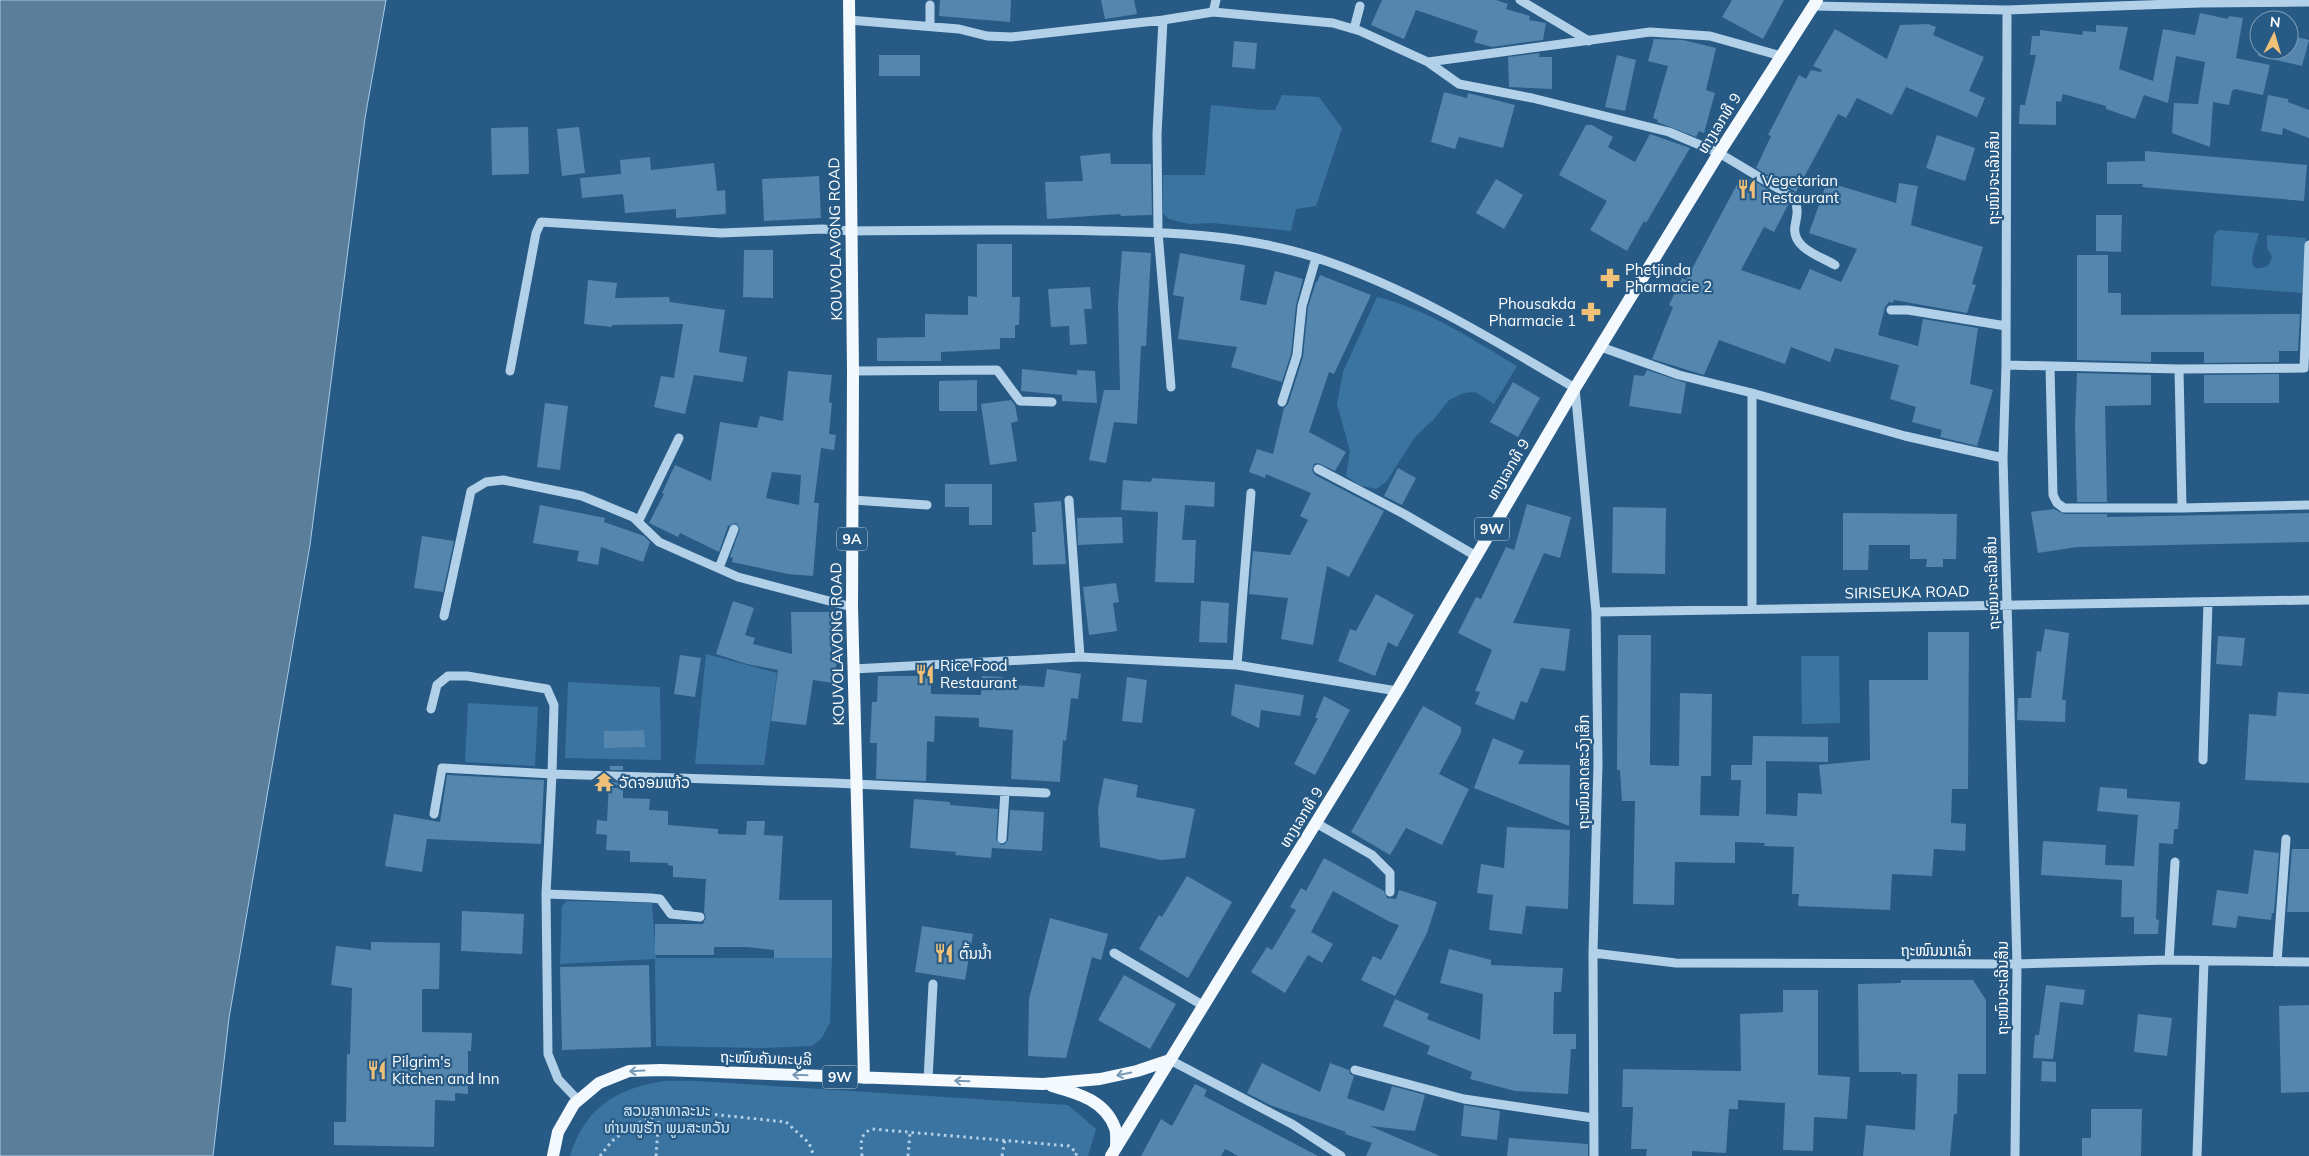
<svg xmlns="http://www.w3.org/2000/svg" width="2309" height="1156" font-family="Mulish,'Noto Sans Lao',sans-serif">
<rect width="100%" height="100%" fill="#275a85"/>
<!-- green -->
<path fill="#3c74a1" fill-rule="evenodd" d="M1282,95L1319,97L1342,128L1316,206L1296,209L1291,231L1213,223L1189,224L1169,219L1163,213V175H1205L1211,105L1261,110H1275Z
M2218,230L2259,233C2257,243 2241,277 2267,266C2273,260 2273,254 2267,249V235L2306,238L2302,293L2211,286L2214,235Z
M1377,297C1425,308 1475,341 1517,366L1494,404L1475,392L1464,393L1449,400L1434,419L1415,437L1386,482L1376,489L1359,485L1346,476L1350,451L1337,404L1343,372Z
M706,654L777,673L764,765L695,764Z
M1801,656H1839L1840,723L1802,724Z
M568,682L660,687L661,760L565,758ZM644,730V747H604V731Z
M468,703L538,707L535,766L465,762Z
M567,901L652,903L656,958H832L830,1022L822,1038L812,1046L762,1048L656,1046L655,959L560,964L562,906Z
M664,1081H697L1068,1105L1096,1129L1088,1156H570C585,1108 615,1089 664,1081Z"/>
<!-- water -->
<path fill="#5b7e9b" stroke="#a6cce8" d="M0,0H386L365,118L310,545L229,1018L213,1156H0Z"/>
<!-- building -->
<path fill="#5486ae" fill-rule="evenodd" d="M940,0H1011L1010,22L939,16Z
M1101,0H1134L1137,14L1105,19Z
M1382,0H1496L1508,4L1506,9L1530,16L1529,20L1546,23L1543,40L1492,47L1474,42L1478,31L1416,10L1404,39L1371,25Z
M1732,0H1784L1763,39L1722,17Z
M2200,13L2228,19L2229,16L2243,18L2236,58L2270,65L2263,95L2235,89L2232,91L2229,105L2213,102L2210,147L2172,133L2174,103L2198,104L2205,62L2176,56L2168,103L2144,95L2135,119L2106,109V106L2063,94L2061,102L2056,101V125L2019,124L2020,105H2025L2036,55H2030L2032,36H2040V30L2082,35L2083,31L2096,32V25L2128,27L2119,69L2153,81L2163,29L2195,35Z
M1928,24L1936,27L1933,35L1984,57L1969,91L1985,98L1977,117L1906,87L1892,115L1857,98L1846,118L1838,114L1796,192L1756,168L1771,136L1768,135L1799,75L1806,79L1811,70L1821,72L1822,70L1813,66L1835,29L1887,59L1900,25Z
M2289,35L2309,40L2302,66L2258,56V50H2289Z
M1654,39L1683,40L1716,48L1706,90L1715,93L1704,133L1699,131L1696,137L1657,122L1658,120L1653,118L1668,66L1648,61Z
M1234,41L1257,43L1255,69L1232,67Z
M1540,53L1539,57H1552V89L1509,87L1508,57Z
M879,55H920V76H879Z
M1617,55L1636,60L1625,111L1605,107Z
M1444,92L1467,98L1468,93L1515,105L1503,148L1459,137L1455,149L1431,142Z
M2268,95L2288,99V102L2309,110V138L2283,128L2282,135L2261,131Z
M1586,125H1592L1613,137L1608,147L1635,162L1650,134L1690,148L1646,223L1644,221L1627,251L1590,230L1607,201L1559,175Z
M528,127L529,174L492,175L491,128Z
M579,127L585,173L562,176L557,129Z
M1937,135L1975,148L1965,181L1926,168Z
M2145,151L2307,165L2304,201L2142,187L2143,184H2107V162L2145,161Z
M1110,153L1111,164H1151L1152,215L1121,216L1120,214L1047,219L1045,182L1083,181L1080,156Z
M650,157L651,170L714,163L717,191L725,190L726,214L676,218V209L625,213L623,194L582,198L580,178L621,174L620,160Z
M819,176L821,218L764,221L762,179Z
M1741,177L1750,182L1751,179L1789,203L1774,232L1764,227L1741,270L1800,290L1810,269L1841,282L1857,249L1809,233L1827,182L1896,203L1899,183L1918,186L1911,225L1983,247L1972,284L1976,285L1967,313L1894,300L1893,303L1889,302L1885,307L1878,335L1918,346L1923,319L1978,328L1970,384L1993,390L1977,446L1940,437L1942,430L1912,422L1916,407L1890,399L1899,365L1835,348L1830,362L1791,347L1785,364L1719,340L1704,375L1652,359L1673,307L1669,305L1682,278L1686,280Z
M1496,179L1523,195L1504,229L1476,213Z
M2096,215H2122L2121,252L2096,251Z
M977,244H1012V297H1020L1019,325H1015V338H1000V349L941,352V361H877V338L925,337V314L968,315V296L977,297Z
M744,250H773V298L743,297Z
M1122,251L1151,253L1146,346H1141L1137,424L1114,422L1106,463L1089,460L1104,390H1120L1118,304Z
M1180,253L1245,265L1240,300L1266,305L1275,271L1303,279L1296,305L1291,354L1282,382L1231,367L1237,347L1178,339L1184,297L1173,295Z
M2077,255H2108V293H2121V315L2300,314L2298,351H2279V362L2204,363V352H2151V362L2077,360Z
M1320,275L1371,295L1334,374L1329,372L1309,432L1346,452L1335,471L1318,463L1314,464L1312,470L1315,475L1384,511L1349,577L1327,566L1313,645L1281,639L1288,598L1249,594L1253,551L1290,555L1308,520L1300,516L1311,493L1266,474L1265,478L1249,472L1257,449L1273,454L1284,408L1288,404L1303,357L1308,307L1316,282H1317Z
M588,280L617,283L615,298L669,297L670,302L725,310L719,352L747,357L743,382L694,375L685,414L654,407L661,376L674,378L683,324L612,325V327L584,324Z
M1090,287L1092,309H1084L1087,344L1070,345L1069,326L1051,327L1048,289Z
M1022,369L1077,375V370L1095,371L1097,403L1062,401V395L1021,391Z
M1647,370L1686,383L1681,414L1629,406L1634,375L1644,376Z
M788,371L832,375L829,402L832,403L829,434L836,435L834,450L821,448L814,503H819L813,576L788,574L732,562L733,558L730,557L740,529L736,523L728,526L719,552L680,533L678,537L649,523L664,494L662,493L675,465L711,481L720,422L757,428L760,416L783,421ZM772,472L801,475L799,505L766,498Z
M2077,373L2151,375V405L2105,406L2107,502H2077L2075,424Z
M2279,374V403H2204V375Z
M977,380V411H939V381Z
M1513,382L1540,398L1518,437L1490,422Z
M1011,400L1015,405L1018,421L1011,423L1017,461L990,465L981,404Z
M545,403L568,406L560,470L537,467Z
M1398,468L1416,478L1402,505L1384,496Z
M1152,478L1215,482L1214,507L1185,505L1182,540H1196L1194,583L1155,582L1158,512L1121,510L1123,480L1151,482Z
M945,484H992V525H969V507H945Z
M1061,501L1066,564L1033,565L1032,532H1036L1034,503Z
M1527,504L1571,517L1560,558L1544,553L1513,623L1570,629L1565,671L1541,668L1527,703L1521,701L1514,720L1475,704L1480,692L1475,691L1492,650L1458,633L1476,597L1481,599L1506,547L1514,550Z
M540,505L605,518L604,522L644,536L650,542L643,562L601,547L598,565L577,561L579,551L533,543Z
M1613,507L1666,508L1665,574L1612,573Z
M2054,509L2064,514H2107V517L2309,513V542L2077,547L2038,553L2031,512Z
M1843,513L1957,514L1956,559H1943V567H1926L1927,559H1910V545H1869L1868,570H1843Z
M1122,517L1123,543L1078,545L1077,518Z
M422,536L454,541L443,592L414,588Z
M1116,583L1119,602L1113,603L1117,631L1089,635L1083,587Z
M1376,594L1414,615L1397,647L1388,642L1375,676L1338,661L1350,629L1356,631Z
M733,601L754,608L745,635L755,638L753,644L792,654L791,612H831V660L837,661L833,683L813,680L806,725L771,721L778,670L747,664L716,654Z
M1201,601L1229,603L1227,643L1199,642Z
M2045,629L2069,633L2062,700H2066L2065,722L2017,720L2018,698H2031L2037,651L2041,652Z
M1928,632H1969L1968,789H1952L1951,823L1966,824L1965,851L1934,849L1932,876L1892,874L1890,910L1798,906L1799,894H1792L1794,847L1764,846L1765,843L1735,842V863L1675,862L1674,905L1633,904L1635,801H1622L1620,770H1617L1618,635H1651L1650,765L1679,766L1680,693L1712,694L1711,776H1701L1700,815L1739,816L1741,780H1731V765H1752L1753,736L1828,737V762L1766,761V814L1797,816L1798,793L1822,794L1819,765L1870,760L1869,680H1928Z
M2218,636L2245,638L2242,666L2216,664Z
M680,655L701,658L695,697L674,694Z
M1047,669L1081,674L1078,699L1071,698L1066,741L1063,740L1060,782L1011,779L1013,730L979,727V718L935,716L934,742L927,741L926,781L876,779L877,743H870L872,702H877L878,676H931V694L981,695L982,676L1003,677V684L1044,687Z
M1127,677L1147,680L1142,723L1122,721Z
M1235,684L1304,695L1300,716L1261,710L1259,728L1231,715Z
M2278,692L2309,694V783L2245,780L2249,714L2276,716Z
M1324,696L1350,710L1315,775L1294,764L1318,718H1315Z
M1423,706L1461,727V733L1439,774L1469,789L1442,845L1406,828L1390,855L1351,832Z
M644,730L645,747L604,748V731Z
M1493,738L1524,751L1518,764L1570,765L1569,826L1474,788Z
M610,766H623V770H610Z
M447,775L544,780L541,844L427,839L422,872L385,866L394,814L440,822Z
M1104,778L1138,785L1136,797L1195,809L1185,858L1161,860L1100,847L1098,809Z
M609,782L623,783V798L650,799L649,810L668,811V825L718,829V834L746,835L747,821H765L764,835L783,836L779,900H832V958H774V950L747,947H714V955H655V924H703L706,917L704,912L706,879L673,877V866L668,865V863L630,862V851L606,850L607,835L596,834L597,820L607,821Z
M2100,787L2127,789V798L2180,802L2178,829H2174L2173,844L2159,843L2156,919L2159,920L2158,934H2134V917H2121L2122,880L2041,875L2043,841L2106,845L2105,865L2134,866L2138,815L2097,811Z
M914,799L950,802V805L998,809L996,839L1001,845L1005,844L1008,840L1010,810L1044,812L1042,851L992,848L991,858L955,855L956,852L910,848Z
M1507,827L1570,830L1568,909L1526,906L1522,934L1489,930L1493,895L1477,893L1481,864L1504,868Z
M2292,849H2309V912H2287Z
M2254,850L2279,853L2274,913H2272L2271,920L2238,916L2236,928L2212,925L2217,890L2248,894Z
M1324,858L1384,891L1387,898L1396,899L1399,890L1437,902L1427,933L1395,996L1361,980L1373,956L1381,960L1399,925L1390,922L1333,891L1311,932L1333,944L1322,963L1308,955L1285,993L1251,972L1267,947L1272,950L1296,910L1290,907L1301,888L1306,891Z
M1187,876L1232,902L1188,978L1139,949L1159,915L1162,917Z
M462,911L524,914L522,954L461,951Z
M1050,918L1108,934L1101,960L1092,957L1066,1058L1028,1056L1029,999Z
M922,926L973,934L965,980L915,972Z
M371,942L440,943L439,989H422V1032L472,1033L471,1051H468V1094L455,1093V1101L435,1100L434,1147L334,1145V1122H346L347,1054H350L352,988L331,985L336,946L371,950Z
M1449,949L1491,960V965L1563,968L1561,992H1554L1553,1034H1576V1049H1571L1568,1094L1515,1091L1470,1079L1472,1072L1427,1054L1430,1046L1383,1026L1395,999L1429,1014L1427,1019L1480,1040L1483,994L1440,983Z
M649,965L651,1047L562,1050L560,967Z
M1124,975L1176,1004L1150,1049L1098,1020Z
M1901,980H1973L1986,1000V1074H1958L1957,1114H1954L1950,1156H1863L1866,1125L1915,1130L1917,1074H1901V1072H1859L1858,984L1901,983Z
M2046,985L2085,990L2083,1005L2060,1002L2053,1059L2033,1058L2035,1035H2039Z
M1783,990H1818V1075L1850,1077L1847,1119L1814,1117L1813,1151L1783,1150L1785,1103L1738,1100V1109H1729L1726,1153L1692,1151V1156H1646L1647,1149H1631L1633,1107H1622L1623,1069L1741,1071L1740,1014L1783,1012Z
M2309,1005V1092L2281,1093L2279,1006Z
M2138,1014L2172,1018L2167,1056L2134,1052Z
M2042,1061L2056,1062V1082L2041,1081Z
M1262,1063L1320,1092L1330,1063L1349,1070L1350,1074L1354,1076L1347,1098L1384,1111L1392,1086L1425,1095L1415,1131L1370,1126L1440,1156H1366L1372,1143L1345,1134L1346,1132L1270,1105L1247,1093Z
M1195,1084L1207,1090L1204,1096L1318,1156H1238L1225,1149L1221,1156H1141L1161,1119L1172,1126Z
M1464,1105L1500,1111L1497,1140L1461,1136Z
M2091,1109H2142L2141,1156H2082V1138H2091Z
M1509,1138L1588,1144V1156H1507Z"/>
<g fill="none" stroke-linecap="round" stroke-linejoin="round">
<!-- path -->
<path stroke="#b2d0e7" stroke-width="3" stroke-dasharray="2.5 4" stroke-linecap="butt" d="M600,1156L612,1141L631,1126L659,1115L681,1111L786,1122L809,1143L814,1156
M656,1156L659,1115
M862,1156C861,1143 859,1134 872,1129L1069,1146L1077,1153L1075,1156
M908,1156L910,1133
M1002,1156L1005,1139"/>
<!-- minor -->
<path stroke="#b2d0e7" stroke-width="9" d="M1520,0L1589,41
M1813,6L2007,10L2200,3L2309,2
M2007,10L2006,365L2003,458L2017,964L2015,1156
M1213,12L1216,0
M849,20L959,29L987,36L1011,37L1163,20L1213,12L1333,23L1360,31L1428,62L1459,84L1532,98L1669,132L1719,153L1794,198C1799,209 1797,215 1795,226C1791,248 1820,256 1835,265
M1163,20L1157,134L1158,232L1171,387
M930,26V5
M1354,29L1360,6
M1428,62L1650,32L1710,36L1781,56
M1891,310H1908L2006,326
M1601,347L1679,375L1752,393L1905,436L2003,458
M2006,365L2179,369L2304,368L2309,245
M2050,366L2053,495L2057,503L2064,508H2182
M2179,369L2182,508L2309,505
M510,371L536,233L541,222L721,233L822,229L851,231C934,230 1016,229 1099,231C1172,232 1247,235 1317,258C1409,288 1492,339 1575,388L1596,612L1598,763L1593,953L1594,1156
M853,371L997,370L1020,401L1052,402
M1752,393V609
M1282,402L1297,355L1302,306L1316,258
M1318,469L1404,514L1476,556
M853,500L927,505
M1069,500L1080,657
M638,522L679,438
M719,568L734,529
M1596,612L2309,600
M444,616L471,491L486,482L503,480L582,496L633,517L659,542L738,577L852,607
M1237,665L1251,493
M853,669L1080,657L1237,665L1397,691
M431,709L437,685L448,676H467L547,689L554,705L552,774L442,768L434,814
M2203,760L2208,602
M1316,823L1372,855L1390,873V892
M1002,839L1005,791
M546,894L651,898L660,899L671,914L700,917
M1114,953L1204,1006
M1593,953L1676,963L2017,964L2169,960L2309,962
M2169,960L2175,862
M2277,962L2286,839
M1170,1060L1292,1124L1341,1156
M1355,1070L1464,1099L1593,1118
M928,1080L933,984
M578,1100L558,1079L548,1054L546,894L552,774L833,783L1046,793
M2197,1156L2204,961"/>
<!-- major -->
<path stroke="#f4f9fe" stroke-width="12" d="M849,0L853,371L852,607L864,1078
M1052,1086C1077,1093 1105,1100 1115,1128C1117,1134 1116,1142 1116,1148
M553,1156L558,1132L574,1104L599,1083L629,1071L661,1070L1043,1084L1100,1079L1137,1071L1170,1060
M1111,1156L1397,691L1575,388L1719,153L1817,0"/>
</g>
<!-- one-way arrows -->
<defs><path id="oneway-shaft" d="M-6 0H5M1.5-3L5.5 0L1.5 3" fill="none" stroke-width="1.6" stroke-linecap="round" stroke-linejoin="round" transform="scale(1.25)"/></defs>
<g stroke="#799ab5">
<use href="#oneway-shaft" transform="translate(637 1071) rotate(177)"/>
<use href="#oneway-shaft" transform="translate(1124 1074) rotate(168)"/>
<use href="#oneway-shaft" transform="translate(800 1075) rotate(-178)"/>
<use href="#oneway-shaft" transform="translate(962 1081) rotate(-178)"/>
</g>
<!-- icons -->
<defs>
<symbol id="restaurant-bare" viewBox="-9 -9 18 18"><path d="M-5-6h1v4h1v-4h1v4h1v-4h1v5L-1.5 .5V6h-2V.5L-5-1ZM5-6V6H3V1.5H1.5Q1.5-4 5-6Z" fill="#efc078" stroke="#275a85" stroke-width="2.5" paint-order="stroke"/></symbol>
<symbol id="pharmacy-bare" viewBox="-9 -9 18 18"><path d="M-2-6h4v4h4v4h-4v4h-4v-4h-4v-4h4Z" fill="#efc078" stroke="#275a85" stroke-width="2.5" paint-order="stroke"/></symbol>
<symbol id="temple-bare" viewBox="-9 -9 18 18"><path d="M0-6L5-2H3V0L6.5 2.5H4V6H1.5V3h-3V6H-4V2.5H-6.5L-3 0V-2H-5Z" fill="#efc078" stroke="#275a85" stroke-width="2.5" paint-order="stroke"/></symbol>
</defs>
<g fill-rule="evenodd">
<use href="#restaurant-bare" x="1733" y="175" width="28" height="28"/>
<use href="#pharmacy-bare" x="1596" y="264" width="28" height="28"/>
<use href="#pharmacy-bare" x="1577" y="298" width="28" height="28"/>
<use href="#restaurant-bare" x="911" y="660" width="28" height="28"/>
<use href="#temple-bare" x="590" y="768" width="28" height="28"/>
<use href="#restaurant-bare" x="930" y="939" width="28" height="28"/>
<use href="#restaurant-bare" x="363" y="1056" width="28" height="28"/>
</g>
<g text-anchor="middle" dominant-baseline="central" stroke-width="4.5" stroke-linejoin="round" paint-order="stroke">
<!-- shield labels -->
<g fill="#275a85" stroke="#beceda" stroke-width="1">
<rect x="1474.5" y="517.5" width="35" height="23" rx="4"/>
<rect x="837" y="527.5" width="30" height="23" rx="4"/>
<rect x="822.5" y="1065.5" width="35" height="23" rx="4"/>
</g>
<g font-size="14" font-weight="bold" fill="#fff">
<text x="1492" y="529">9W</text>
<text x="852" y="539">9A</text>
<text x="840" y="1077">9W</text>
</g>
<!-- street labels -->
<g font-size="15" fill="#fff" stroke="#275a85">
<text transform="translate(1719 123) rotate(-58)">ທາງເລກທີ 9</text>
<text transform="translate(1993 178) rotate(-90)">ຖະໜົນຈະເລີນສິນ</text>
<text transform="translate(835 239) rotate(-91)">KOUVOLAVONG ROAD</text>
<text transform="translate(1508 469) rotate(-59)">ທາງເລກທີ 9</text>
<text transform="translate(1992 583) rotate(-92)">ຖະໜົນຈະເລີນສິນ</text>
<text transform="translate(1907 592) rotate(-1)">SIRISEUKA ROAD</text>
<text transform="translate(837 644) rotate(-91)">KOUVOLAVONG ROAD</text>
<text transform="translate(1583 772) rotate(-90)">ຖະໜົນລາດສະວົງເສິກ</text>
<text transform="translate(1301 817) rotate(-58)">ທາງເລກທີ 9</text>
<text x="1936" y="950">ຖະໜົນນາເລົ່າ</text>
<text transform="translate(2002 988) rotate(-90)">ຖະໜົນຈະເລີນສິນ</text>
<text transform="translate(766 1058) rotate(2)">ຖະໜົນຄັນທະບູລີ</text>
</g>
<!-- poi labels -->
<g font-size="15" fill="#fff" stroke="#275a85" text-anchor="start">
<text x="1762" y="180">Vegetarian<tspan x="1762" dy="17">Restaurant</tspan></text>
<text x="1625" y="269">Phetjinda<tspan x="1625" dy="17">Pharmacie 2</tspan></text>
<text x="1576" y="303" text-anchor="end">Phousakda<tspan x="1576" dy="17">Pharmacie 1</tspan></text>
<text x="940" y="665">Rice Food<tspan x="940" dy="17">Restaurant</tspan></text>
<text x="619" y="782">ວັດຈອມແກ້ວ</text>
<text x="959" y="953">ຕົ້ນນໍ້າ</text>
<text x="392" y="1061">Pilgrim's<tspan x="392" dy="17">Kitchen and Inn</tspan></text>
</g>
<!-- park labels -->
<g font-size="15" fill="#d5e8f6" stroke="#275a85">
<text x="667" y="1110">ສວນສາທາລະນະ<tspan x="667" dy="17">ທ່ານໜູຮັກ ພູມສະຫວັນ</tspan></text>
</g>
</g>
<!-- north arrow -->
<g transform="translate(2274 35) rotate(5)"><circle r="24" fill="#275a85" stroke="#7d9cb6"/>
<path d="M0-4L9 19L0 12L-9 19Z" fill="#efc078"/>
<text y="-8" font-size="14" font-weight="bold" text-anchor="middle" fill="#ffffff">N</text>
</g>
</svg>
